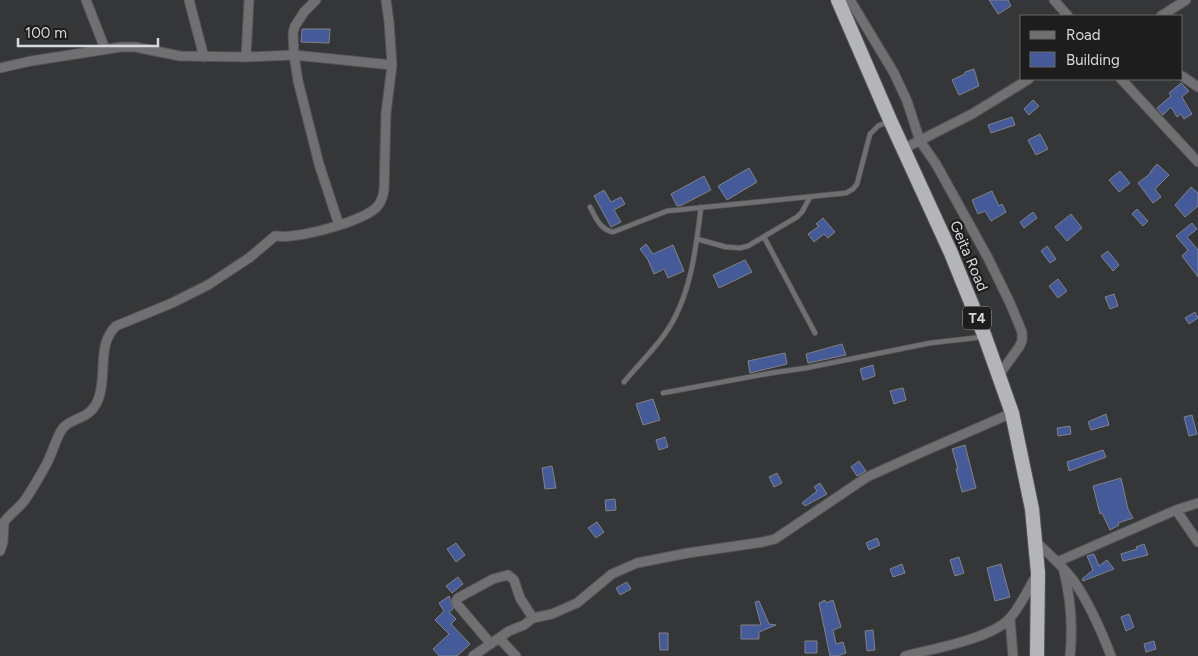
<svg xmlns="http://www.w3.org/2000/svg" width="1198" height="656" font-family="Figtree,sans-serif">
<rect width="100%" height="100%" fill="#353638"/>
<!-- building -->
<path fill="#455a99" stroke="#818285" d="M989,0H1008L1011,6L998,14Z
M302,29H330L329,43L301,42Z
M974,69L979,86L959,95L952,80L965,74V72Z
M1181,83L1189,91L1182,97L1192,114L1184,119L1181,114L1177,117L1171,107L1163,115L1157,108L1171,96L1169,93Z
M1033,100L1039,106L1029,115L1024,109Z
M1012,117L1015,125L991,133L988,125Z
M1040,134L1048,149L1036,155L1028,140Z
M1157,164L1169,175L1155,189L1161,197L1153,203L1138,183L1151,173L1150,172Z
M749,168L757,182L727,200L718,186Z
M1120,171L1130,183L1119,192L1109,180Z
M704,176L711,190L682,205L677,206L671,194Z
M1191,187L1198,193V206L1185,217L1175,205Z
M604,190L611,202L621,197L625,204L614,210L621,222L611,227L594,196Z
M992,191L999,206L1002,204L1006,212L991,221L985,211L978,214L972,200Z
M1137,209L1148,221L1143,226L1132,214Z
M1033,212L1037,218L1024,228L1020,222Z
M1071,214L1082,228L1067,241L1055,227Z
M823,218L835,232L828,238L824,234L814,242L808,234L819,226L816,224Z
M1192,223L1197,229L1187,237L1198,250V277L1182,256L1188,250L1176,236Z
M646,244L653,254L673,245L684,271L668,278L664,269L654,274L648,260L640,249Z
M1047,246L1056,259L1050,263L1041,251Z
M1108,251L1119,265L1113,271L1101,256Z
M745,260L752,272L719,288L713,275Z
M1058,279L1067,291L1058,298L1049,286Z
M1114,294L1118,306L1110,309L1105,297Z
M1195,312L1198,318L1189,324L1185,318Z
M842,344L846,355L808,363L806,354Z
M785,353L787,364L750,373L748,361Z
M873,365L875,376L863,380L860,369Z
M903,388L906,400L894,404L890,391Z
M653,399L660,420L643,425L636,404Z
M1106,414L1109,425L1091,430L1088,422Z
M1192,415L1197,434L1189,436L1184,417Z
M1070,426L1071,434L1058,436L1057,428Z
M665,437L668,447L659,450L656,440Z
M965,445L976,488L962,492L956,469H958L952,449Z
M1103,450L1106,457L1069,471L1067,462Z
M859,461L866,471L857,476L851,467Z
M552,466L556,488L545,489L542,468Z
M777,473L782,483L774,487L769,477Z
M1121,478L1128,509L1133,518L1118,523L1119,525L1110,530L1102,513L1100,514L1093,486Z
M820,483L827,494L805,506L802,503L817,491L814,487Z
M615,499L616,510L606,511L605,500Z
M597,522L604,532L596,538L588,528Z
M877,538L880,545L869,550L866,543Z
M456,543L465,555L456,562L447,549Z
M1144,544L1148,555L1123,561L1121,554L1137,549L1136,547Z
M1094,554L1099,566L1107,560L1114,569L1083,581L1082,579L1093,570L1087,556Z
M959,557L964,573L955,576L950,560Z
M902,564L905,573L893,577L890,569Z
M1001,564L1010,597L995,601L987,568Z
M458,577L463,584L452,593L446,586Z
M627,582L631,589L620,595L616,588Z
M449,596L453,609L449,612L456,619L451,624L470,644L457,656H439L433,649L449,634L435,620L444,611L439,603Z
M825,600L826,603L833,600L841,627L833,630L836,644L843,642L846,653L838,656H830L819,603Z
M759,601L769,624L776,625L759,632V639H741V625H761L755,602Z
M1129,614L1134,627L1126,631L1121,617Z
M873,630L875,650L867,651L865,631Z
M659,633H668V650H660Z
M805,641H817V653H805Z
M1154,641L1156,649L1146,652L1144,644Z"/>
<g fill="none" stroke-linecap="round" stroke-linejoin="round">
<defs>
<path id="service" d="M590,207C595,216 600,230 613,232L667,211L846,193L853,189L857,184L870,134L878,126L889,121
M764,237L815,333
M697,239L726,247L740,248L748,246L797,217L802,212L810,197
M624,382C637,366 652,352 664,335C690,300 696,250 701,207
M663,393L771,373L806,368L930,343L983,337"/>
<path id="minor" d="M86,0L105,49
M189,0L204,57
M316,0L304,12L295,26L293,33L294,55L298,81L319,164L339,225
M850,0L894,73L907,101L920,141L936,164L988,258L1010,303L1022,332V341L1019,347L999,375
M1054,0L1068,16
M1161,16L1186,0
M246,57L249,0
M0,68L31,61L121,47H135L180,56L246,57L294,55L392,65
M1182,76L1198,87
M1121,79L1198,162
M903,149L972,114L1029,79
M1176,510L1198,542
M1035,541C1048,553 1062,565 1073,580C1089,602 1101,630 1111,656
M0,551L3,542L4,522C10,514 19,508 25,500C33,488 40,476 47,463C52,454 57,435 63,428C72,417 90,420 98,400C108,376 96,345 116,326L172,303L208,285L249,258L275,236C280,236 285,237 291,236C312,234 359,222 376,208C381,203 383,197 384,190L386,113L392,65L389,22L386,0
M1057,562L1176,510L1198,503
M1064,572C1071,600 1073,627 1070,656
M1010,619L1013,656
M499,638L516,656
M491,644L457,604L456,601L458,598L493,579L508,575L514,580L520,598L533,618
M473,656L509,631L524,625L533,618L552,614L577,603L612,574L637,563L688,553L763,542L775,539L867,477L920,453L1012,413
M905,656C932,649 989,639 1008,620C1018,611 1030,586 1037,574"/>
<path id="trunk" d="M838,0L890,120L951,253L985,337L1012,413L1032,509L1038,573L1037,656"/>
</defs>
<!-- service casing -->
<use href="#service" stroke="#525355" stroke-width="6"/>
<!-- minor casing -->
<use href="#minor" stroke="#525355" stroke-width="11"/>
<!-- trunk casing -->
<use href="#trunk" stroke="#525355" stroke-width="16"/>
<!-- service -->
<use href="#service" stroke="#707072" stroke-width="4.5"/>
<!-- minor -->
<use href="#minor" stroke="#707072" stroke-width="9"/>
<!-- trunk -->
<use href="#trunk" stroke="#b4b5b8" stroke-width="14"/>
</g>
<g text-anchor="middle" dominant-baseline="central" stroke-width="4.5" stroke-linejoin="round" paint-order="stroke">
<!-- shield labels -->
<rect fill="#1d1d1e" stroke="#a0a1a2" stroke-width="1" x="963" y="306.5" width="28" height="23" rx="4"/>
<g font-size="14" font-weight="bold" fill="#d8d9da">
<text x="977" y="318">T4</text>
</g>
<!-- street labels -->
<g font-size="15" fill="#d8d9da" stroke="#1d1d1e">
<text transform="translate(969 256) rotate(67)">Geita Road</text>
</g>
</g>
<!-- legend -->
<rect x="1020" y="15" width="162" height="65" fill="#1d1d1e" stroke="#686869"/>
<rect x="1030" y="31" width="25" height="8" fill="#707072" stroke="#686869"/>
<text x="1066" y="40" font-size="15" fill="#d8d9da">Road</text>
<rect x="1030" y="52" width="25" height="15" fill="#455a99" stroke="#686869"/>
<text x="1066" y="65" font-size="15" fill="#d8d9da">Building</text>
<!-- scale -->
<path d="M18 38v8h140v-8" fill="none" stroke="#d8d9da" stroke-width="2.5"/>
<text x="25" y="38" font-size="15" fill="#d8d9da" stroke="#1d1d1e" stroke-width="4" paint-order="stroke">100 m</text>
</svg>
